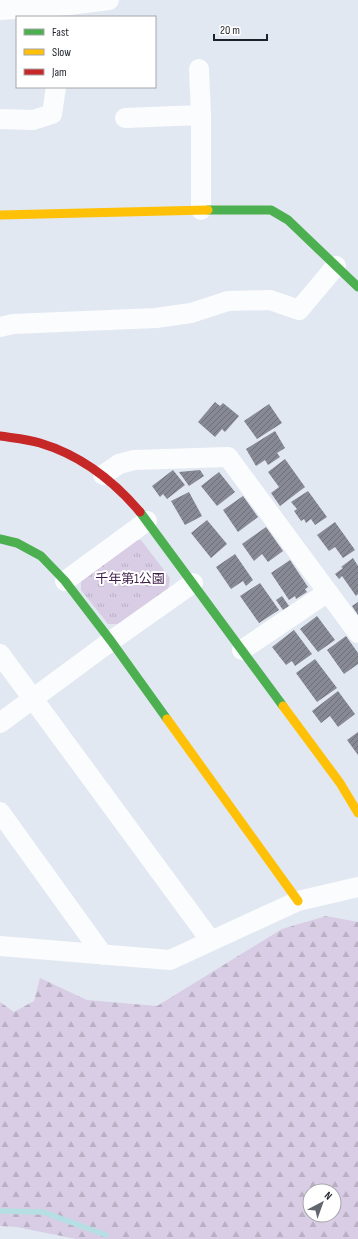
<svg xmlns="http://www.w3.org/2000/svg" width="358" height="1239" font-family="'Sofia Sans Condensed','Noto Sans JP',sans-serif">
<defs>
<pattern id="forest-firs" width="22" height="20" patternUnits="userSpaceOnUse"><rect width="22" height="20" fill="#d8cde4"/><path d="M5 1l3.5 6h-7zM16 11l3.5 6h-7z" fill="#b9b0c4"/></pattern>
<pattern id="park-tufts" width="24" height="20" patternUnits="userSpaceOnUse"><rect width="24" height="20" fill="#d8cde4"/><path d="M3 7l-1-3M5 7V3M7 7l1-3M15 17l-1-3M17 17v-4M19 17l1-3" fill="none" stroke="#b9b0c4"/></pattern>
<pattern id="building-hatch" width="6" height="6" patternUnits="userSpaceOnUse"><rect width="6" height="6" fill="#878994"/><path d="M-1 1l2-2M0 6l6-6M5 7l2-2" fill="none" stroke="#6e7079"/></pattern>
</defs>
<rect width="100%" height="100%" fill="#e2e8f2"/>
<!-- forest -->
<path fill="url(#forest-firs)" fill-rule="evenodd" d="M326,916L358,922V1239H76L17,1227L0,1226V1002L14,1012L34,1001L40,978L87,1000L157,1006L282,929ZM310,1191H334V1215H310Z"/>
<!-- park -->
<path fill="url(#park-tufts)" d="M141,540L170,578L168,591L119,624H108L81,590V577L128,541Z"/>
<g fill="none" stroke-linecap="round" stroke-linejoin="round">
<!-- stream -->
<path stroke="#b5dfe3" stroke-width="5.5" d="M0,1211L43,1212L106,1235"/>
</g>
<!-- building -->
<path fill="url(#building-hatch)" d="M215,402L220,406L223,403L239,416L225,432L222,429L215,437L198,422Z
M269,404L282,423L257,439L244,421Z
M275,431L285,448L277,453L280,457L268,465L265,460L256,466L246,449Z
M285,459L305,487L280,506L271,493L279,487L268,472Z
M173,470L185,485L167,499L163,494L160,497L152,486Z
M200,470L204,476L189,486L179,472Z
M219,472L235,492L217,506L201,486Z
M308,491L327,517L315,525L311,519L306,523L304,519L301,521L294,511L297,509L291,502Z
M189,492L202,516L185,525L171,501Z
M243,496L258,517L238,532L223,510Z
M207,520L227,544L211,558L191,533Z
M335,522L355,550L343,558L335,547L329,551L317,535Z
M266,527L283,551L268,562L262,554L254,561L242,544Z
M235,554L253,580L246,586L243,581L231,589L216,567Z
M353,558L358,566V594L356,596L342,576L339,579L335,574L343,568L341,567Z
M290,560L308,587L305,589L307,592L296,599L295,596L289,600L271,573Z
M260,583L279,610L259,623L240,596Z
M282,596L289,606L283,610L276,600Z
M358,602V615L352,606Z
M317,616L335,640L318,652L300,629Z
M294,630L312,654L295,666L292,661L286,665L272,647Z
M346,636L358,653V664L344,674L327,650Z
M315,659L337,688L317,702L296,673Z
M338,691L355,714L338,727L330,716L321,723L312,711Z
M358,732V755L347,740Z"/>
<g fill="none" stroke-linecap="round" stroke-linejoin="round">
<!-- street -->
<path stroke="#fbfcfd" stroke-width="20" d="M0,10L69,5L109,0
M199,69L201,115
M125,118L201,115V210
M0,119L33,120L52,114L56,87
M0,327L13,324L156,318L191,313L228,301L270,300L299,310L336,266
M103,475L119,464L134,460L228,457L358,633
M65,581L147,521
M242,650L328,592
M0,654L211,941
M0,723L111,641L193,583
M0,812L103,955
M0,946L170,960L298,901L358,887"/>
<!-- fast -->
<path stroke="#4caf50" stroke-width="9" d="M208,210H271L288,220L358,287
M140,512L283,706
M0,539L17,543L41,556L65,581L111,641L167,719"/>
<!-- slow -->
<path stroke="#ffc107" stroke-width="9" d="M0,215L208,210
M283,706L340,783L358,813
M167,719L298,901"/>
<!-- jam -->
<path stroke="#c62828" stroke-width="9" d="M0,436C13,438 27,439 40,443C80,455 113,480 140,512"/>
</g>
<g text-anchor="middle" dominant-baseline="central" stroke-width="4" stroke-linejoin="round" paint-order="stroke">
<!-- park labels -->
<g font-size="13" fill="#3e1c49" stroke="#fff">
<text x="130" y="579">千年第1公園</text>
</g>
</g>
<!-- legend -->
<rect x="16" y="16" width="140" height="72" fill="#ffffff" stroke="#a5a6a9"/>
<rect x="24" y="29" width="20" height="6" fill="#4caf50" stroke="#a5a6a9"/>
<text x="52" y="36" font-size="12" fill="#1d2128">Fast</text>
<rect x="24" y="49" width="20" height="6" fill="#ffc107" stroke="#a5a6a9"/>
<text x="52" y="56" font-size="12" fill="#1d2128">Slow</text>
<rect x="24" y="69" width="20" height="6" fill="#c62828" stroke="#a5a6a9"/>
<text x="52" y="76" font-size="12" fill="#1d2128">Jam</text>
<!-- north arrow -->
<g transform="translate(322 1203) rotate(41)"><circle r="19" fill="#ffffff" stroke="#a5a6a9"/>
<path d="M0-3L7 15L0 10L-7 15Z" fill="#62676f"/>
<text y="-6" font-size="11" font-weight="bold" text-anchor="middle" fill="#1d2128">N</text>
</g>
<!-- scale -->
<path d="M214 34v6h53v-6" fill="none" stroke="#1d2128" stroke-width="2"/>
<text x="220" y="34" font-size="12" fill="#1d2128" stroke="#ffffff" stroke-width="3" paint-order="stroke">20 m</text>
</svg>
